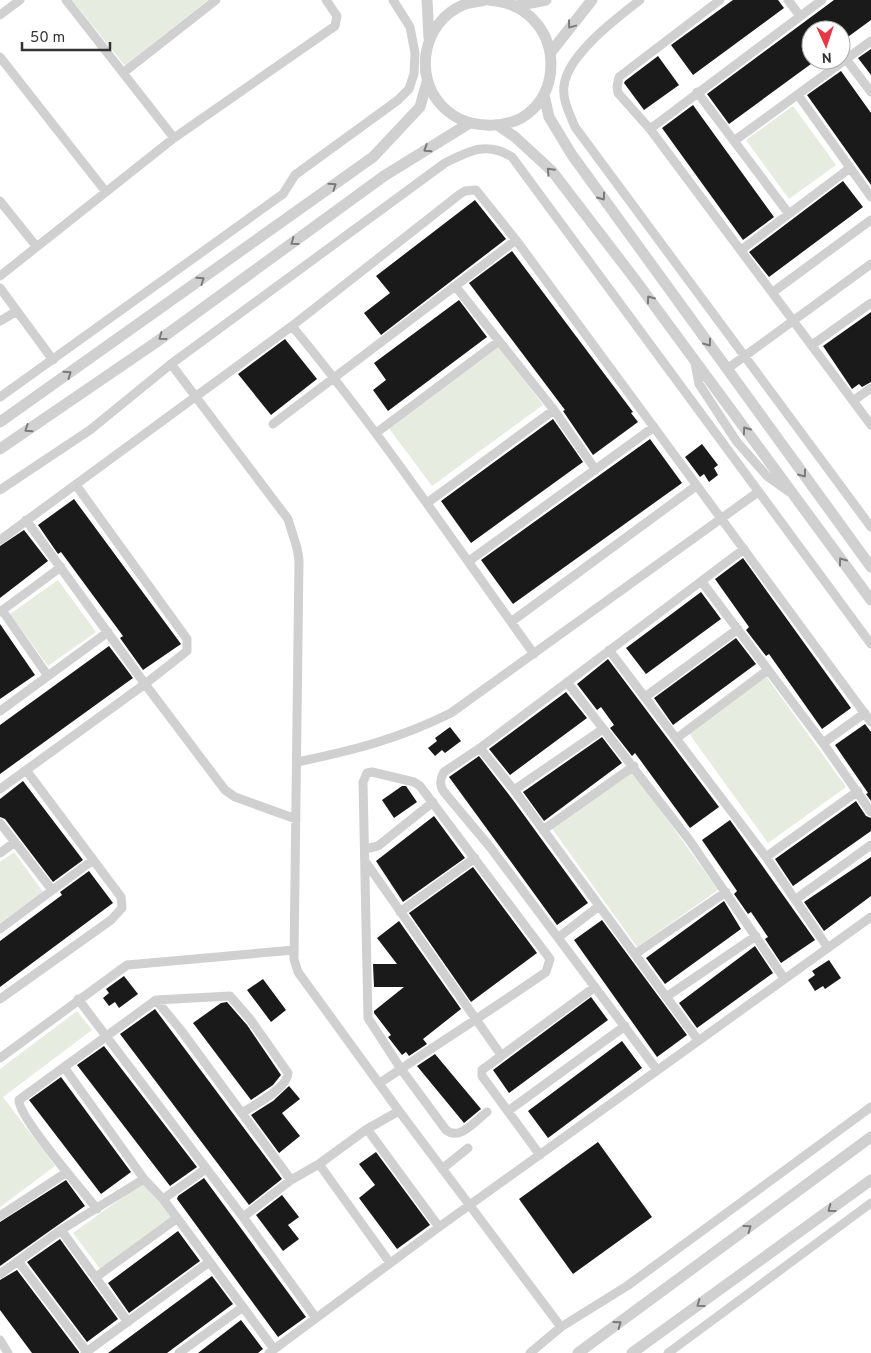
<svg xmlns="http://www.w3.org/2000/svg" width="871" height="1353" font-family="Overpass,sans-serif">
<rect width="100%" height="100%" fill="#fff"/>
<!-- green -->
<path fill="#e6ecdf" d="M72,0H208L125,66Z
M793,106L836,165L789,199L746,140Z
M499,346L543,405L432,486L388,427Z
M58,580L96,632L48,666L10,614Z
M766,676L846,787L768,843L688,732Z
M632,770L718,890L637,947L551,827Z
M14,852L43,892L0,923V862Z
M77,1011L92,1030L3,1097L55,1166L0,1207V1069Z
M145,1181L172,1218L101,1270L73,1233Z"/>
<!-- building -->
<path fill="#1a1a1a" d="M733,0H778L784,8L693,75L671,45Z
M834,0H871V20L841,42V30H811V64L729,124L707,94Z
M871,49V75L858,58Z
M658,56L679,85L644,110L624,83L625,81Z
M841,71L871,113V185L807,95Z
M693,105L774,217L743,240L662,128Z
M843,181L863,207L769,277L749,252Z
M475,200L506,239L381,335L364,313L390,293L376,276Z
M512,251L633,412L631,413L638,422L593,455L563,411L565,410L469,283Z
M459,300L487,337L388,411L373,390L386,380L374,363Z
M871,312V382L862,387L859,384L852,389L823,346Z
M285,339L317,379L271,415L238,374Z
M553,419L583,462L471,543L441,501Z
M650,439L682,483L513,604L481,560Z
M702,444L718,465L714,468L718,475L709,482L704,474L700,477L685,457Z
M74,499L181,644L143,670L120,638L123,636L61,552L58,554L38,525Z
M24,530L48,561L0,598V546Z
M743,558L851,708L822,729L769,654L766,656L746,630L749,627L715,579Z
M701,592L721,619L646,674L626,648Z
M0,624L35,675L0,699Z
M736,638L756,664L673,725L654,698Z
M109,646L133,678L0,774V725Z
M608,659L719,807L690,828L635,753L632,756L610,728L614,725L601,707L597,710L577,684Z
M566,692L587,718L510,775L489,749Z
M865,724L871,732V801L866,794L868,793L835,745Z
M450,727L461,741L445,753L442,750L435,756L428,748L437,741L435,738Z
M602,737L622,763L544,821L523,792Z
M479,756L513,800L588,903L557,925L449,777Z
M23,781L83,860L53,882L5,819L0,817V799Z
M402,786H406L417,802L394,818L382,800Z
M856,801L866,816L871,818V831L793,886L775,859Z
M434,816L465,858L403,902L376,861Z
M730,820L815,940L781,963L765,939L768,937L751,912L748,914L734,894L737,891L702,840Z
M871,857V896L824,931L804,902Z
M473,867L537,953L471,1002L409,913Z
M89,871L113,903L0,987V941L62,895L60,892Z
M724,901L741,929L665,984L646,958Z
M602,920L687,1035L657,1057L574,940Z
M399,921L461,1009L423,1039L427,1044L409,1056L406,1052L402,1055L388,1037L391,1035L374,1013V1011L404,987H374L373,964H397L377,938Z
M755,946L773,973L697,1028L679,1003Z
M829,960L841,978L825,989L823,986L815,991L808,980L815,975L812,971Z
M124,976L138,994L119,1008L115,1002L109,1006L103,998L109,993L106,989Z
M263,979L286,1010L271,1022L247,990Z
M591,997L608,1020L509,1093L493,1070Z
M227,1002L247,1025L281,1075L273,1085L251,1100L193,1023L221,1003Z
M155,1009L282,1179L249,1205L120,1034Z
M622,1041L642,1068L548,1138L528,1111Z
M104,1046L197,1167L170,1186L77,1065Z
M435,1054L481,1109L464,1123L417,1066Z
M61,1077L131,1172L101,1194L29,1100Z
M289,1086L300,1099L282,1113L300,1136L279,1153L251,1115L273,1101Z
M598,1142L652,1217L573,1274L519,1199Z
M376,1152L430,1225L397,1249L359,1198L375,1185L359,1164Z
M204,1178L306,1317L278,1337L177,1199L178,1196Z
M66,1180L85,1206L0,1266V1222Z
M282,1195L299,1217L288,1225L299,1239L283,1251L256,1215Z
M178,1231L200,1261L129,1313L108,1283Z
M60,1239L118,1319L87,1342L27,1262Z
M17,1270L79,1352V1353H32L0,1310V1280Z
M212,1276L233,1304L167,1353H108Z
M241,1320L263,1349L258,1353H198Z"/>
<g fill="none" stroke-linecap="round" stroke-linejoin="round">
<!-- minor -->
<path stroke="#d0d0d0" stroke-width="9" d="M66,0L174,138
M640,0C617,18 567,55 564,86C562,100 570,114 575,127L871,527
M720,0L619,77L617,87L618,93L650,129L871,425
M788,0L800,16
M0,15L20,0
M0,57L106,192
M846,59L871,92
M123,73L216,0
M697,92L789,214
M798,95L871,197
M650,129L822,0
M734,141L871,41
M0,201L36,246
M741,250L850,168
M0,276L174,138L335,26L337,16L326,0
M456,287L554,410L595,469
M0,288L53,360
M773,292L871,220
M0,321L17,311
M292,326C379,431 454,543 534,654
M812,345L871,303
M695,363L699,384L737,442L767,476L788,491
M171,364L288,519L297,548L299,560L294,959L298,972L399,1111
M727,369L871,264
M0,397L283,194L295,175L398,100L409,89L414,74L415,53L410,27L393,0
M853,401L871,388
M273,424L516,240
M376,433L499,341
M0,490L90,430L171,364L445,163C469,151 487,141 512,157L871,644
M427,503L554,410
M26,520L145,684L225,790L235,797L296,819
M0,540L292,326L460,194L465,191L476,190L516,240L871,722
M469,561L654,427
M702,582L823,743L871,812
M2,610L48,676
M0,612L61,567
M511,622L696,486
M609,650L766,857L828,948
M567,682L690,841L784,978
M645,697L738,629
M0,711L108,632
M677,738L768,670
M823,743L865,713
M480,748L514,790L698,1040
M297,762C355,750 398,739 451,713L758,492
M0,789L145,684L187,651V639L76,485
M514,790L603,729
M0,823L52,890
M543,830L634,766
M365,849L378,846L433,802
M0,853L15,842
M766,857L858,791
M365,861L501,1055
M796,899L871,845
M400,912L475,858
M0,929L93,860
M559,937L599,906
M635,954L726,892
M666,997L756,936
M0,999L111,920L122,908L121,897L26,770
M78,999L243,1217L316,1318
M156,1000L180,1029L291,1180
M0,1058L127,965L294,950
M64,1067L144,1179L163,1199L274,1349
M657,1070L490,847L444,792C439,785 440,779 444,772L480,748L744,549
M380,1083C435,1046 491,1010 546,972L550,959L420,786L414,782L372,772L367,773L363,782L368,1018L401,1069L446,1130C460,1141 475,1121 487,1112
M508,1111L625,1026
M367,1129L439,1227
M540,1155L482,1076V1070L595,987
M319,1164L390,1263
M442,1169L468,1148
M163,1199L206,1169
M97,1209C83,1191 18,1117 19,1100L156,1000L230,996L250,1019L288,1073C288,1088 254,1105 242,1113
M0,1216L67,1172
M243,1217L291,1180L319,1164L367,1129L399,1111L561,1327
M61,1230L128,1322
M18,1261L87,1352
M0,1274L61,1230L144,1179
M96,1277L176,1219
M0,1340L8,1353
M85,1353L208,1263
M179,1353L243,1307
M269,1353L439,1227L871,917
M530,1353L561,1327L627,1286L871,1107
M668,1353L871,1203"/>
<!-- tertiary -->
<path stroke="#d0d0d0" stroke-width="11" d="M427,0L429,38
M485,0C478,2 469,2 463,5C423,22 413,76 442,106C455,119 468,124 486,125C569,130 575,7 489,0
M516,6L546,0
M551,52L592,0
M544,95L549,117L572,155L871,567
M499,126L515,137L552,171L637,282L871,600
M0,422L373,157L420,107L427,82
M0,449L155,343L384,176L468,124
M578,1353L871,1137
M632,1353L871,1180"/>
</g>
<!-- one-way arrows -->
<defs><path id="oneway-chevron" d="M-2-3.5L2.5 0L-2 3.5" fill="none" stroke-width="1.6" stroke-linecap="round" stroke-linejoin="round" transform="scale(1.25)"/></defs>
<g stroke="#7a7a7a">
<use href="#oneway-chevron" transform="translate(571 25) rotate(127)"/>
<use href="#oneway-chevron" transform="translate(427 149) rotate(147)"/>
<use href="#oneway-chevron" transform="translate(550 171) rotate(-133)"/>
<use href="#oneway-chevron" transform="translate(333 186) rotate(-35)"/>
<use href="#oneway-chevron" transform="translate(602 197) rotate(54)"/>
<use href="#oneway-chevron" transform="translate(294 242) rotate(144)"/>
<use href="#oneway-chevron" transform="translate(201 280) rotate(-35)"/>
<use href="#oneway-chevron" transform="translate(650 299) rotate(-126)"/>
<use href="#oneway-chevron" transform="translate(162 337) rotate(144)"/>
<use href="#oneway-chevron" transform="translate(708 343) rotate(54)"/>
<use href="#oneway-chevron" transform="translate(68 374) rotate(-35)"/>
<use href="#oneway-chevron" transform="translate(28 429) rotate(146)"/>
<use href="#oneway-chevron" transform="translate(746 430) rotate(-126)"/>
<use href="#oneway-chevron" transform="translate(803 474) rotate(54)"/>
<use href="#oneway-chevron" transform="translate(842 561) rotate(-126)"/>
<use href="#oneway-chevron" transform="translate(831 1209) rotate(144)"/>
<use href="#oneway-chevron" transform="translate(748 1228) rotate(-36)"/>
<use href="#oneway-chevron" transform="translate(700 1304) rotate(144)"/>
<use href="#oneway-chevron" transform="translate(618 1324) rotate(-36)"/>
</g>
<!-- north arrow -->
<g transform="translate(826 45) rotate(177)"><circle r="24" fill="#ffffff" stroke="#adadad"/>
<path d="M0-4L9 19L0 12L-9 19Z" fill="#e63946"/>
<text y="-8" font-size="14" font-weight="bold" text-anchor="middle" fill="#333333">N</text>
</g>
<!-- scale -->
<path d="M22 42v8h88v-8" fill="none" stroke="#333333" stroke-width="2.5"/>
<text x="30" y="42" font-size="15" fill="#333333" stroke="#ffffff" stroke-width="4" paint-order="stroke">50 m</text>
</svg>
